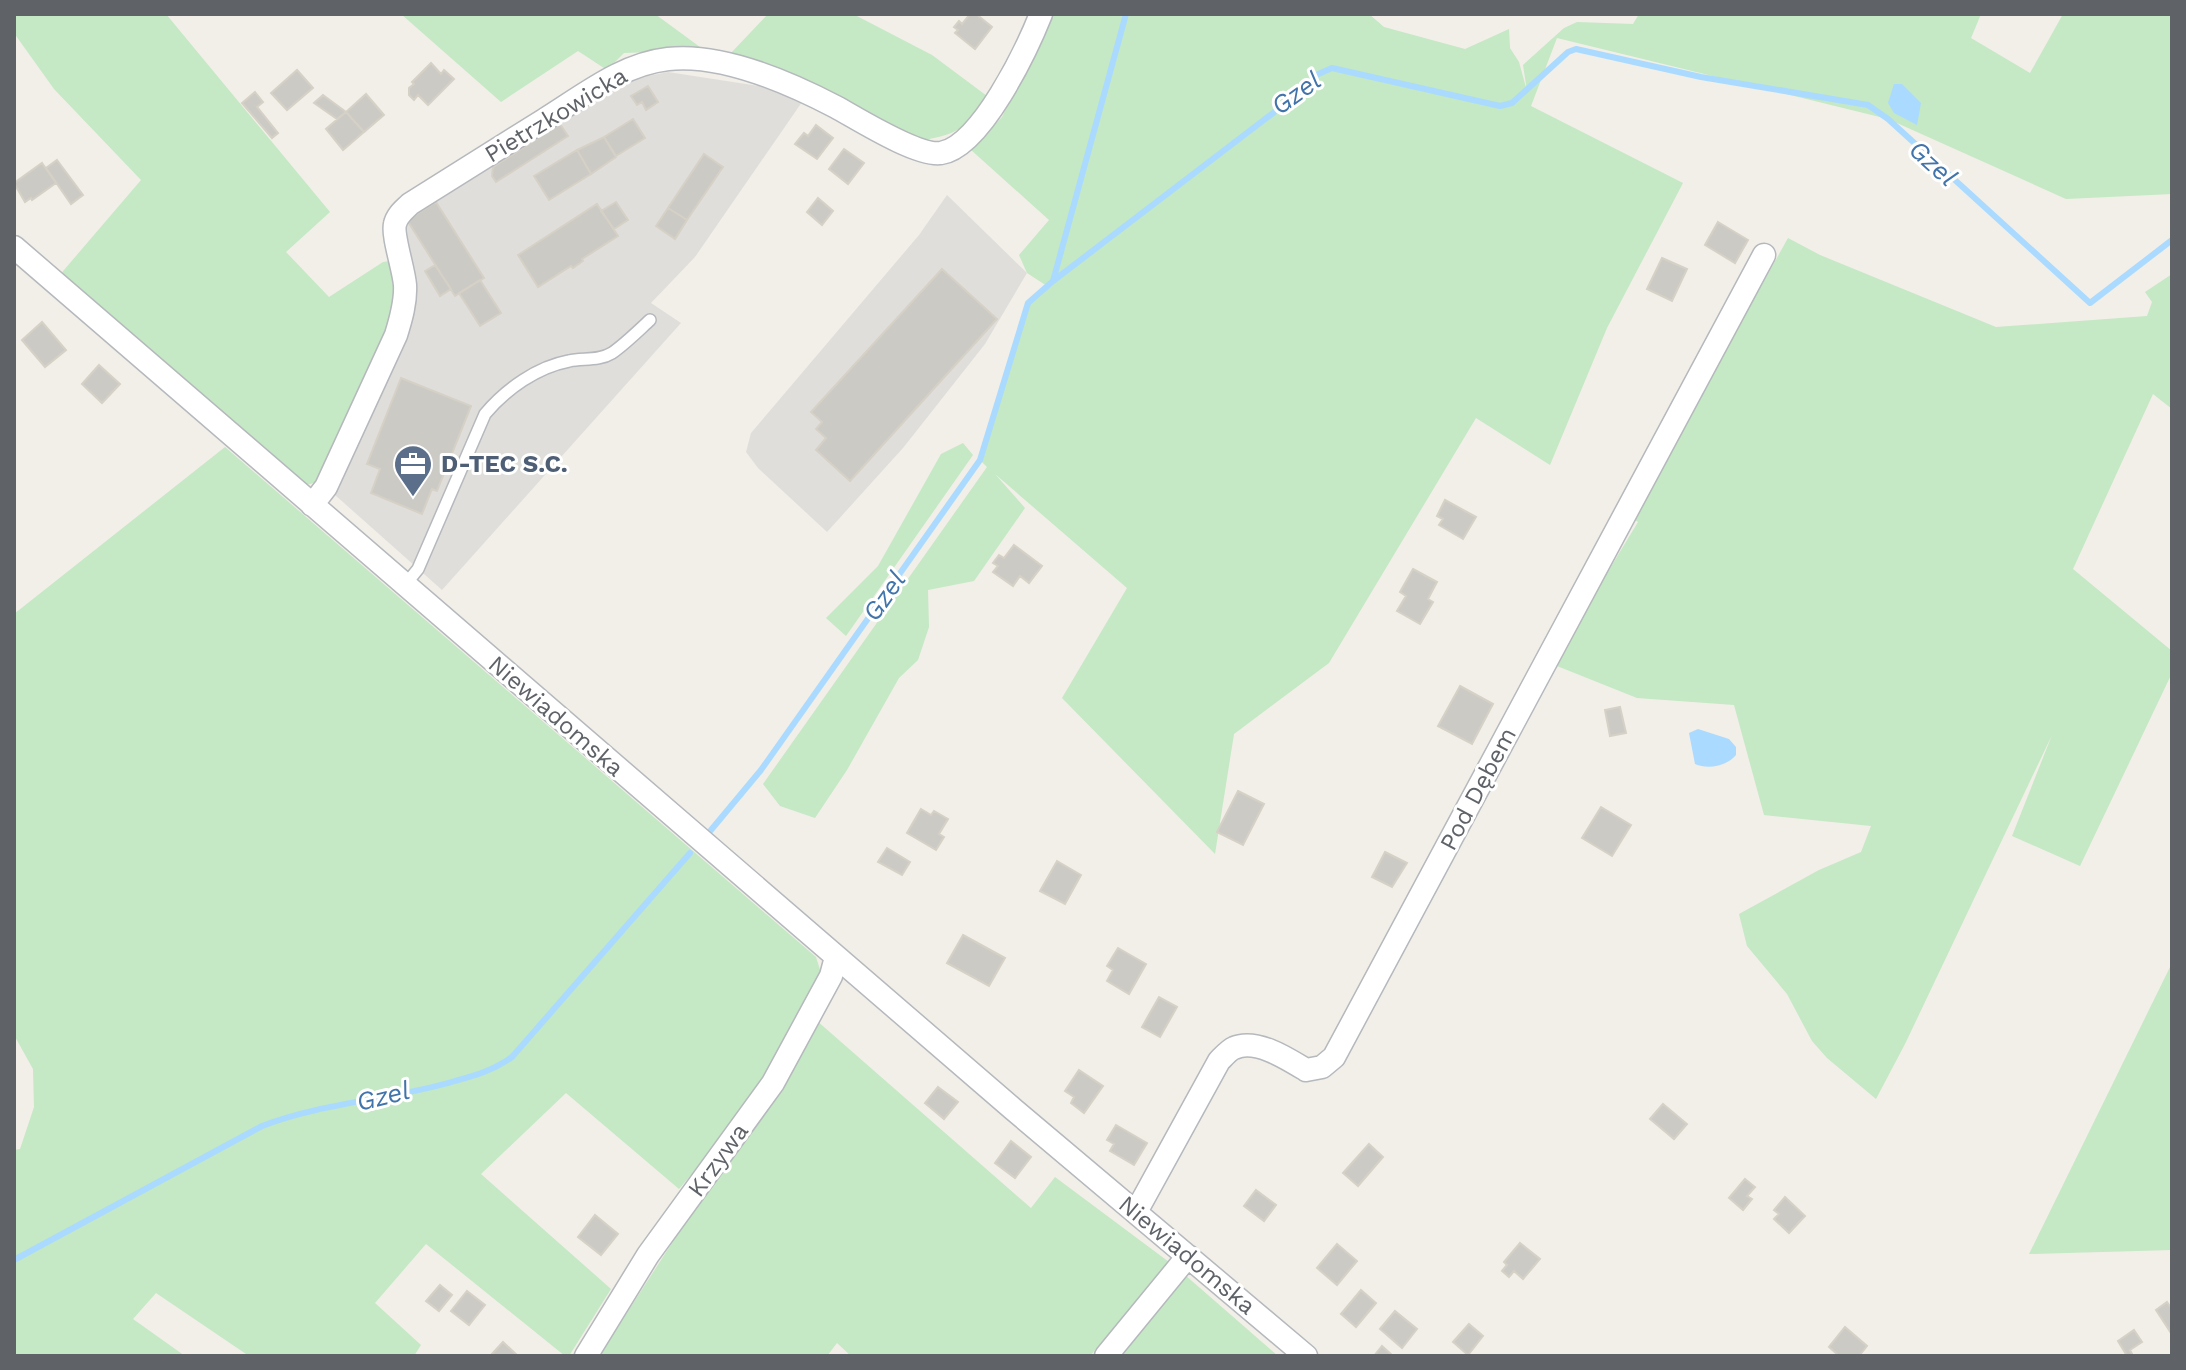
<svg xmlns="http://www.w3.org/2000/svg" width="2186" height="1370" font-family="'Work Sans',sans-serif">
<rect width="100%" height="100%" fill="#f1efe8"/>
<!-- industrial -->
<path fill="#e0deda" d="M668,72L759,86L802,102L695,257L651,303L681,323L442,590L326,487L413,296L401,231L408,215L608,92L643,77Z
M947,195L1027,273L985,344L903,448L827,532L758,468L746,452L751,433L919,235Z"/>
<!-- green -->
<path fill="#c5e8c5" d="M14,14H166L330,212L286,252L329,297L383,262L390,261L397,293L390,318L365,384L320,481L307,485L58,277L141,180L54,89L14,33Z
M401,14H655L704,50L624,53L607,70L578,51L501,102Z
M768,14H853L932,55L987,96C968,126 960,134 924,140L730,54Z
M1051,14H1369L1384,27L1465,49L1509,29L1510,48L1519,62L1527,91L1523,65L1564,28L1577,22L1633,24L1639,14H1981L1971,38L2030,73L2063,14H2172V194L2066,199L1888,119L1557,38L1531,106L1683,183L1607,328L1550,465L1476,418L1329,663L1234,734L1215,854L1062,698L1127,588L995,474L1025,508L974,581L928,590L929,627L918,660L899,678L847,770L815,818L780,806L763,784L987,467L980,460L1028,303L1047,286L1027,273L1019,255L1049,220L970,149L1002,117Z
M1788,238L1820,255L1996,327L2147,316L2152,302L2145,292L2172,274V409L2153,394L2073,569L2172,651V673L2080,866L2012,836L2052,735L1905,1044L1876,1099L1827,1058L1812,1041L1787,994L1747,946L1739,914L1819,870L1861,852L1871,826L1764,815L1734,705L1637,698L1552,664L1638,522L1632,518Z
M963,443L973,455L846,636L826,618L878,566L941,454Z
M225,447L816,957L821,973L773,1064L724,1136L679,1189L566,1093L481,1174L611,1289L569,1356H565L426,1244L375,1303L421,1345L414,1356H249L156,1293L133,1319L185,1356H14V1150L20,1149L34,1107L33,1069L14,1035V614Z
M2172,963V1250L2029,1254Z
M816,1020L1031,1208L1055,1177L1169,1262L1090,1356H851L837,1343L827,1356H599Z
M1177,1268L1278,1356H1115Z"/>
<!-- water -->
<path fill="#aadaff" d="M1894,84H1902L1921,103L1917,125L1894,113L1888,103Z
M1698,729L1729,739L1736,747V755C1727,766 1708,770 1695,764L1689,733Z"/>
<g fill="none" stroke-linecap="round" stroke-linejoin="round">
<!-- stream -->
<path stroke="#aadaff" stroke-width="6" d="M1053,281L1126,14
M711,830L761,770L980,460L1028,303L1053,281L1298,94L1316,75L1332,68L1500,106L1512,103L1568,52L1576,49L1701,77L1868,105L1888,119L2090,303L2172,240
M14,1260L262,1126C324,1102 392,1100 455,1081C476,1075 494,1070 512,1057L690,853"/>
</g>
<!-- building -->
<path fill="#cccac5" stroke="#d6d1c6" stroke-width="2" d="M970,14H976L992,27L975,49L955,33L958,30L954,27L959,21L962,24Z
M431,63L441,74L444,70L454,79L428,105L418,95L414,100L409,95V88L414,84L412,82Z
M297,70L313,88L287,110L271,93Z
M648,86L658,102L646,110L642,102L637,105L631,96Z
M255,92L263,102L257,107L278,133L272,138L242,103Z
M366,94L384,115L364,132L346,112Z
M323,95L346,112L337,119L314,103Z
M346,112L364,132L343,150L326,129Z
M633,119L645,138L616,156L604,137Z
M560,124L568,136L496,182L492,176L493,167Z
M816,125L833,138L817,159L795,144L804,133L808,136Z
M604,137L616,157L591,174L577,150Z
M844,149L864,163L848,184L829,169Z
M577,150L591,174L549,200L534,176Z
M704,154L723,167L687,220L668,208Z
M57,160L83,195L71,204L46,168Z
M42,163L56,183L32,200L31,198L25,202L14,183Z
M818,198L833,211L822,225L807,212Z
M436,202L484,278L455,296L407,220Z
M616,202L628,220L614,229L601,211Z
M597,204L618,236L582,259L583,261L573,268L571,266L538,287L518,255Z
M668,208L687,220L675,239L656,226Z
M1718,222L1748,240L1735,263L1705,245Z
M1662,258L1687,269L1672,301L1647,289Z
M435,265L451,289L440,296L425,271Z
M942,269L997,319L850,481L816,450L826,438L816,429L822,422L811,412Z
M480,280L501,313L480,326L459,293Z
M42,322L66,350L45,367L22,340Z
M99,365L120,384L102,403L82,384Z
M401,378L471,406L437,491L432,489L422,514L371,493L380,469L367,464Z
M1445,500L1476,517L1463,539L1439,525L1443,519L1437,516Z
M1014,545L1042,566L1029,583L1020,576L1013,586L993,572L998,566L993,563L999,555L1004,558Z
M1413,569L1437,582L1428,599L1433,602L1420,624L1397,611L1406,596L1400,592Z
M1460,686L1493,704L1472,744L1438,726Z
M1620,707L1626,733L1610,736L1605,710Z
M1238,791L1264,804L1243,845L1217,832Z
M1601,807L1631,825L1612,856L1582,838Z
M921,809L931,815L934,811L948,819L939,834L944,837L936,850L907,833Z
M887,848L910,862L902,875L878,862Z
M1385,852L1407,863L1392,887L1372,877Z
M1057,861L1081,875L1065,904L1040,891Z
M963,935L1005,958L989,986L947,963Z
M1118,948L1146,964L1129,994L1107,981L1113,970L1107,966Z
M1159,997L1177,1007L1160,1037L1142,1027Z
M1079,1070L1103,1086L1084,1113L1071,1103L1074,1097L1065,1091Z
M938,1087L958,1102L944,1119L925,1103Z
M1663,1104L1687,1124L1674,1139L1650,1119Z
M1116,1125L1147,1143L1134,1165L1110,1151L1114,1144L1107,1140Z
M1011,1141L1031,1157L1015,1178L995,1163Z
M1369,1144L1383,1157L1358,1186L1343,1173Z
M1745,1179L1755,1187L1747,1196L1752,1199L1743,1210L1729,1198Z
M1256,1190L1276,1205L1264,1221L1244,1206Z
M1785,1197L1805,1216L1789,1233L1774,1219L1779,1214L1774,1210Z
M595,1215L618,1234L601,1255L578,1237Z
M1520,1243L1540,1259L1523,1279L1514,1271L1509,1277L1502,1271L1507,1265L1504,1262Z
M1337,1244L1357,1261L1337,1285L1317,1268Z
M440,1285L452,1295L439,1311L426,1301Z
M1361,1290L1376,1303L1356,1327L1341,1314Z
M467,1291L485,1305L469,1325L451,1311Z
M2167,1302L2172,1309L2171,1333L2156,1310Z
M1395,1311L1417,1329L1402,1348L1380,1329Z
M1469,1324L1483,1336L1468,1355L1453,1342Z
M1845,1327L1867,1346L1859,1356H1839L1829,1347Z
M2134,1330L2142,1342L2130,1350L2133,1356H2127L2118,1341Z
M503,1342L518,1356H490Z
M1382,1346L1392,1355L1391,1356H1374Z"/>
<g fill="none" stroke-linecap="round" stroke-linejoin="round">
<defs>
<path id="service" d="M405,585L418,569L485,414C506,389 537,367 569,361C583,358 599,361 612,353C625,344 638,331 650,320"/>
<path id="minor" d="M14,247L1013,1109L1306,1356
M312,505L326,487L396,335C401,319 406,302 405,285C404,270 392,235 395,224C397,215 404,210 410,204C455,176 500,148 544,120C583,96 622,64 668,59C721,53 790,83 836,107C858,119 918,157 941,153C981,147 1027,49 1041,14
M1136,1212L1219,1061C1223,1057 1229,1050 1234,1048C1256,1038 1288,1059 1306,1070L1322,1067L1334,1057L1764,255
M586,1356L648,1255L773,1083L831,976L836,957
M1106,1356L1188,1256"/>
</defs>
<!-- service casing -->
<use href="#service" stroke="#b5b8bc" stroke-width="14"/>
<!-- minor casing -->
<use href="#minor" stroke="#b5b8bc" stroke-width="25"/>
<!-- service -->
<use href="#service" stroke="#fff" stroke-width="11"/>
<!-- minor -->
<use href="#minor" stroke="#fff" stroke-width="22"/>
</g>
<!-- icons -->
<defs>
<symbol id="office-pin" viewBox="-11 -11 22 30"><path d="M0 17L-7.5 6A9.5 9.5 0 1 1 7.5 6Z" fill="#5c6f8a" stroke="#fff"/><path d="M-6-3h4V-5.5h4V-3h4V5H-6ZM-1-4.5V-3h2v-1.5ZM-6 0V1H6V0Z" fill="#fff"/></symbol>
</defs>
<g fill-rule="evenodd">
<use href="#office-pin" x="391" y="442" width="44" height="60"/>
</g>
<g text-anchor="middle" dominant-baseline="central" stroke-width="6" stroke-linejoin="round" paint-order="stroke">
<!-- street labels -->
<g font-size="24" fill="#5f6368" stroke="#fff">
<text transform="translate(556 115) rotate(-31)">Pietrzkowicka</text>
<text transform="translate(556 716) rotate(41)">Niewiadomska</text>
<text transform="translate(1478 789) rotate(-62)">Pod Dębem</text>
<text transform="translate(718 1160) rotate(-54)">Krzywa</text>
<text transform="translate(1187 1255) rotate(40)">Niewiadomska</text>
</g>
<!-- service labels -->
<g font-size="24" font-weight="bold" fill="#4e5e75" stroke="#fff" text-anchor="start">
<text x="441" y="464">D-TEC S.C.</text>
</g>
<!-- water labels -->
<g font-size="26" font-style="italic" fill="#4174aa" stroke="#fff">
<text transform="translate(1296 93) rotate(-36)">Gzel</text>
<text transform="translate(1933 163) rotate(42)">Gzel</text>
<text transform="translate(884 596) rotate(-55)">Gzel</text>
<text transform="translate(383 1096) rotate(-14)">Gzel</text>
</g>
</g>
<!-- border -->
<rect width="2186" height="1370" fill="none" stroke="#5f6368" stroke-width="32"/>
</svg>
